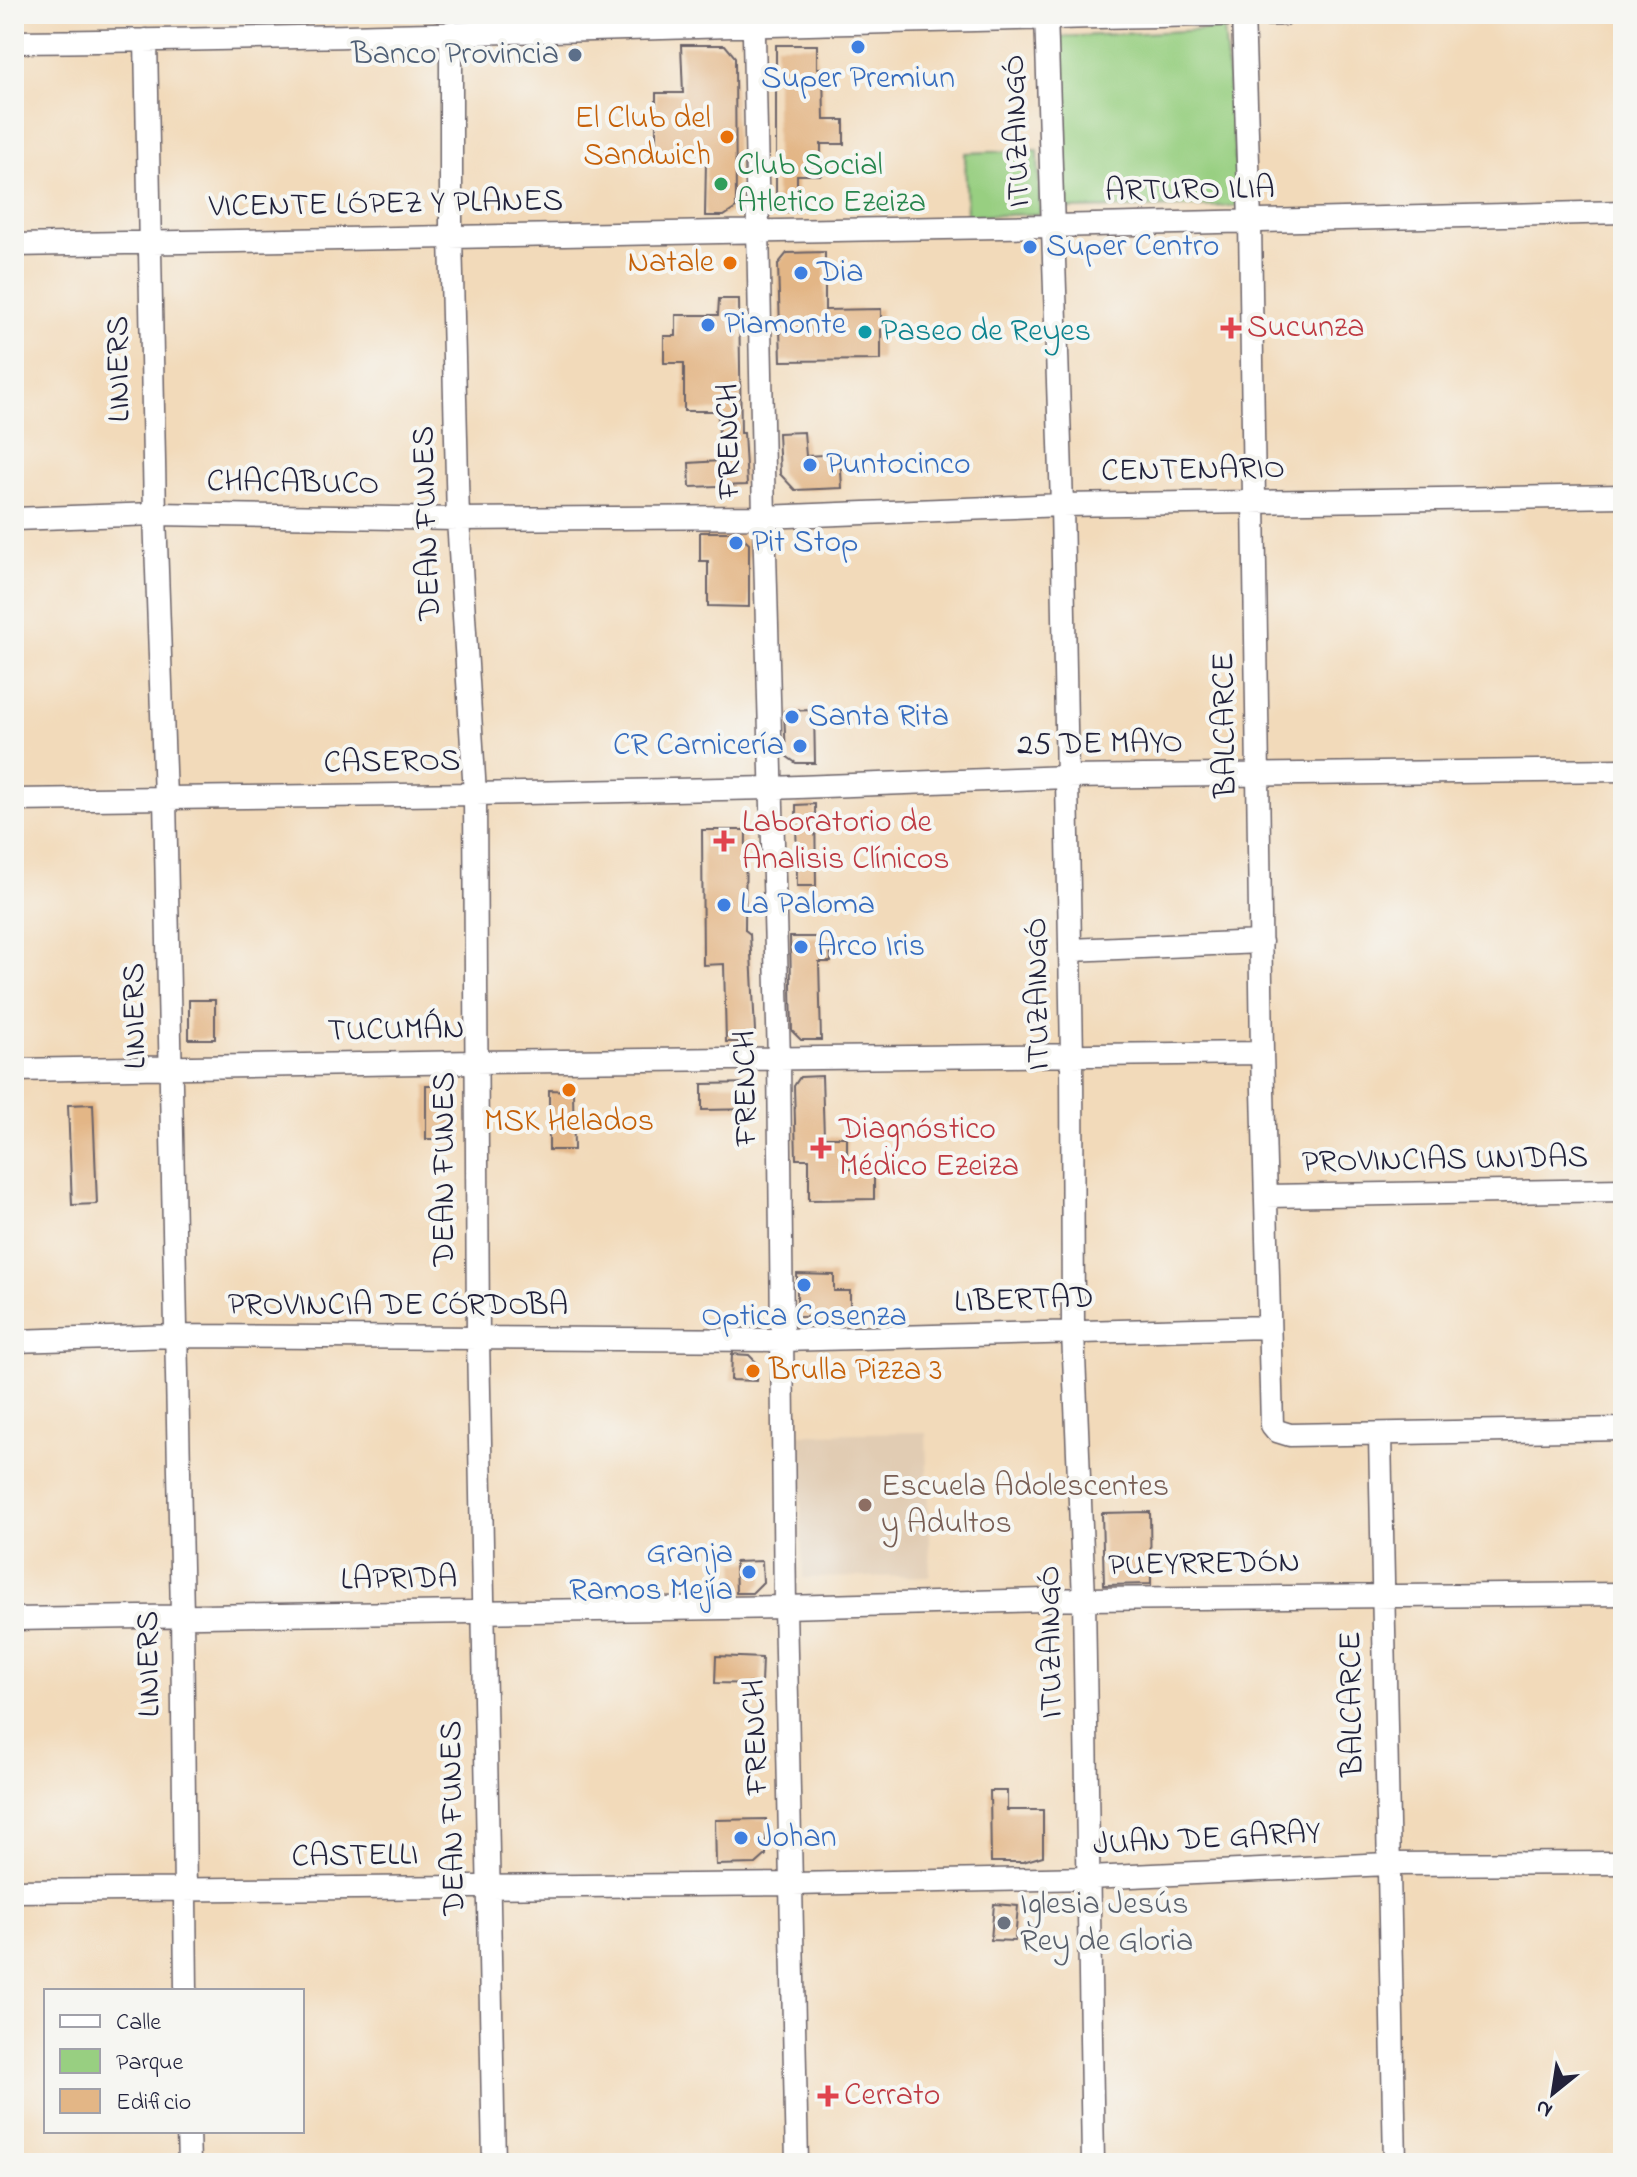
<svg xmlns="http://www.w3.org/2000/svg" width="1637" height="2177" font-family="'Indie Flower',sans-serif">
<rect width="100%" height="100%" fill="#f6f6f2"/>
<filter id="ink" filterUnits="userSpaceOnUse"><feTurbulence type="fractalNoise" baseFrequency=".0125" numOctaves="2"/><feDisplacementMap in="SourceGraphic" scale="16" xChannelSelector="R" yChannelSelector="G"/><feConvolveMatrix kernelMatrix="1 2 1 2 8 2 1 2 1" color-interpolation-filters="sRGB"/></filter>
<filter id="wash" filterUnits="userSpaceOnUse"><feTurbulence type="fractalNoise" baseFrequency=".006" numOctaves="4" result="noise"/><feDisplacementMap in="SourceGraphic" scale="32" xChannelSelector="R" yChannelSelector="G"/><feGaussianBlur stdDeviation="1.8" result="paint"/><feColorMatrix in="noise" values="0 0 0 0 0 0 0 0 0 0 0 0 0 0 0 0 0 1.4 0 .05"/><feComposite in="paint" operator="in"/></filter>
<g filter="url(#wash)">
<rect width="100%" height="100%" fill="#f2daba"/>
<!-- built -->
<path fill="#e1ccb3" d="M926,1432L930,1576L803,1578L799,1434Z"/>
<!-- green -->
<path fill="#98cf81" stroke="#5d785e" stroke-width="2" d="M1224,29L1239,206L1063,209L1059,37Z
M1038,150L1040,214L967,216L965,153Z"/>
<g id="blocks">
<!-- building -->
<path fill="#e3b686" d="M681,45H725L735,57L736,208L724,216H705L706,160H656V93H683Z
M776,45H817V68H823L824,120H844V144H821V175H797V212H776Z
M825,252V310L881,309V360L781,361L778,264L787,253Z
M719,299H739L741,433H744L747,485L690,487L689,463L720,461L718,411H684V363H664V336H676V315H718Z
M804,432L806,456L840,454L842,488L795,490L780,474L778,433Z
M700,532H737L749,543V607L708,606V561H700Z
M814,710L815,763H796L786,756L784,711Z
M815,804L816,886H797L796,805Z
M702,830H746L745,930L750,934L755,1031L747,1042H726L724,964L703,965Z
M790,937H830L831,962H819L821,1040H801L792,1031Z
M189,1000H215V1039H189Z
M822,1076L824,1137H847V1169H874V1199L809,1200V1159H796L794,1086L800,1077Z
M754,1083L755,1109L702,1110V1084Z
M426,1085H455V1139H426Z
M549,1090L573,1091L574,1150H549Z
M93,1104L97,1204L72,1205L68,1105Z
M797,1274L834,1275V1291H850V1316L797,1317Z
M732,1354L749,1355L758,1364L757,1381L731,1380Z
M1150,1512L1151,1584L1104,1585L1102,1513Z
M762,1561L763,1582L752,1593H736L735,1562Z
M716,1656L762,1658L761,1684L715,1683Z
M990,1791H1007V1810H1043V1856L1023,1862H991Z
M766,1819V1855L756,1864L716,1865L715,1820Z
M994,1904L1018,1906L1015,1941L991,1940Z"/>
</g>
</g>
<g filter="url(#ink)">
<use href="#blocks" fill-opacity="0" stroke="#6b6267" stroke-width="2"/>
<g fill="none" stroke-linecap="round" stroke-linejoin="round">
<defs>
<path id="minor" d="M747,14L754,36L764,517L779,1060L785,1607L797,2163
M1046,14L1062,505L1072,1056L1073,1332L1084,1599L1093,2163
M1243,14L1250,222L1262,1053L1272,1425L1277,1431L1290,1435L1623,1429
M451,32V236L458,519L475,794L478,1339L494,2163
M146,40L155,514L165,798L182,1615L186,1991
M14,42C437,38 861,19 1284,14
M14,245L1053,226L1623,212
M14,519L155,514L458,519L764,517L1062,505L1623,496
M14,800L475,794L771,788L1067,777L1623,770
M1070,950L1261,942
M14,1070L476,1062L1262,1053
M1267,1196L1623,1190
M14,1341L175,1336L782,1340L1268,1327
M1380,1435L1395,2163
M14,1619L785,1607L1084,1599L1623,1594
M14,1891L793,1884L1089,1878L1387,1864L1623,1863
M188,2131L189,2163"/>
</defs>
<!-- minor casing -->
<use href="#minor" stroke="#6b6267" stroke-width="25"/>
<!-- minor -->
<use href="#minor" stroke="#fff" stroke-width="22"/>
</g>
</g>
<!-- markers -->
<g fill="#3f7fe0" stroke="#f6f6f2" stroke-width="3">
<circle cx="858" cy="47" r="8"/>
<circle cx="1030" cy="247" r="8"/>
<circle cx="801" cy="273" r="8"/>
<circle cx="708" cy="325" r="8"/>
<circle cx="810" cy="465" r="8"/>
<circle cx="736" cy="543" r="8"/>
<circle cx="792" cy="717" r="8"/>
<circle cx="800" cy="746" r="8"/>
<circle cx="724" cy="905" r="8"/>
<circle cx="801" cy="947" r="8"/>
<circle cx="804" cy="1285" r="8"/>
<circle cx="749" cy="1572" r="8"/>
<circle cx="741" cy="1838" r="8"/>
</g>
<circle fill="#5c6f8a" stroke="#f6f6f2" stroke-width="3" cx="575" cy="55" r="8"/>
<g fill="#e8710a" stroke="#f6f6f2" stroke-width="3">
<circle cx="727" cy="137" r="8"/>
<circle cx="730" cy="263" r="8"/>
<circle cx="569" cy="1090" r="8"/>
<circle cx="753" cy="1371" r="8"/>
</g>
<circle fill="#2e9e5b" stroke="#f6f6f2" stroke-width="3" cx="721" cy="184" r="8"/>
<g fill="#e0444e" stroke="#f6f6f2" stroke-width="3">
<path d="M1227 316h8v8h8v8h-8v8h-8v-8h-8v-8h8z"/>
<path d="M720 829h8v8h8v8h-8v8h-8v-8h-8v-8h8z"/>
<path d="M817 1136h8v8h8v8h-8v8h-8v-8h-8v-8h8z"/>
<path d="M824 2084h8v8h8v8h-8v8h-8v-8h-8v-8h8z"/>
</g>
<circle fill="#0f9aa8" stroke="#f6f6f2" stroke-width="3" cx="865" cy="332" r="8"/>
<circle fill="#8d6e63" stroke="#f6f6f2" stroke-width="3" cx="865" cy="1505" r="8"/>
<circle fill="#6b7280" stroke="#f6f6f2" stroke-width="3" cx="1004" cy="1923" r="8"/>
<g text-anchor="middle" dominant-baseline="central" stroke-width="8" stroke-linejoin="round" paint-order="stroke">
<!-- service labels -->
<g font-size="32" fill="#4e5e75" stroke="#f6f6f2" text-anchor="end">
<text x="559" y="55">Banco Provincia</text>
</g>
<!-- shop labels -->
<g font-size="32" fill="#366cbe" stroke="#f6f6f2" text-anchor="start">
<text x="858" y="79" text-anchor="middle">Super Premiun</text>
<text x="1046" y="247">Super Centro</text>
<text x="817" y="273">Dia</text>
<text x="724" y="325">Piamonte</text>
<text x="826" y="465">Puntocinco</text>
<text x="752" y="543">Pit Stop</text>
<text x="808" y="717">Santa Rita</text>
<text x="784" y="746" text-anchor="end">CR Carnicería</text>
<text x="740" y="905">La Paloma</text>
<text x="817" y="947">Arco Iris</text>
<text x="804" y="1317" text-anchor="middle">Optica Cosenza</text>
<text x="733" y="1554" text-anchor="end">Granja<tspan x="733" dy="37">Ramos Mejía</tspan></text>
<text x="757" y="1838">Johan</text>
</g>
<!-- food labels -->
<g font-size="32" fill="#c56008" stroke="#f6f6f2" text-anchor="end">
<text x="711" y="119">El Club del<tspan x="711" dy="37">Sandwich</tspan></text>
<text x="714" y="263">Natale</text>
<text x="569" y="1122" text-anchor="middle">MSK Helados</text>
<text x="769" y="1371" text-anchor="start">Brulla Pizza 3</text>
</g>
<!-- street labels -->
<g font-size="32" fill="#22223b" stroke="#f6f6f2">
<text transform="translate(1018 131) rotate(-92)">ITUZAINGÓ</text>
<text transform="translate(1190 191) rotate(-1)">ARTURO ILIA</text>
<text transform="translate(386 205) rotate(-1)">VICENTE LÓPEZ Y PLANES</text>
<text transform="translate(120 369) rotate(-91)">LINIERS</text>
<text transform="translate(730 441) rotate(-91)">FRENCH</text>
<text transform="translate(1193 471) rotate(-1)">CENTENARIO</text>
<text transform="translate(293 484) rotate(1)">CHACABUCO</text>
<text transform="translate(428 523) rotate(-92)">DEAN FUNES</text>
<text transform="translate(1226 725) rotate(-91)">BALCARCE</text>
<text transform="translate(1100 745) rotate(-1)">25 DE MAYO</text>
<text transform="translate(392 763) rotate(-1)">CASEROS</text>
<text transform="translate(1039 994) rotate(-91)">ITUZAINGÓ</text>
<text transform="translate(136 1016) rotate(-91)">LINIERS</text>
<text transform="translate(396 1031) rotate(-1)">TUCUMÁN</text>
<text transform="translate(747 1088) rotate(-91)">FRENCH</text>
<text transform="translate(1445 1161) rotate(-1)">PROVINCIAS UNIDAS</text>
<text transform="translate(445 1169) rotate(-90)">DEAN FUNES</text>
<text transform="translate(1024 1301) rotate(-2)">LIBERTAD</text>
<text x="398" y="1306">PROVINCIA DE CÓRDOBA</text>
<text transform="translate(1204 1565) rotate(-1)">PUEYRREDÓN</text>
<text transform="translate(399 1580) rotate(-1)">LAPRIDA</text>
<text transform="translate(1052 1642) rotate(-91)">ITUZAINGÓ</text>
<text transform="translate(150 1664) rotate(-91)">LINIERS</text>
<text transform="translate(1353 1704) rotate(-91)">BALCARCE</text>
<text transform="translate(757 1737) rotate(-92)">FRENCH</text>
<text transform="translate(454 1818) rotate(-91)">DEAN FUNES</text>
<text transform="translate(1207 1840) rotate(-3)">JUAN DE GARAY</text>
<text transform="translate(355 1857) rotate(-1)">CASTELLI</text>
</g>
<!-- leisure labels -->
<g font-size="32" fill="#27864d" stroke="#f6f6f2" text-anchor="start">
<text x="737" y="166">Club Social<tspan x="737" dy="37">Atletico Ezeiza</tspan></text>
</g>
<!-- health labels -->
<g font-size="32" fill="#be3a42" stroke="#f6f6f2" text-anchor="start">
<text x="1247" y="328">Sucunza</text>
<text x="742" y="823">Laboratorio de<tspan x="742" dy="37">Analisis Clínicos</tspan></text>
<text x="839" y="1130">Diagnóstico<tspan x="839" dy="37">Médico Ezeiza</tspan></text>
<text x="844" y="2096">Cerrato</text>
</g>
<!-- culture labels -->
<g font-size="32" fill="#0d838f" stroke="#f6f6f2" text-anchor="start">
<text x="881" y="332">Paseo de Reyes</text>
</g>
<!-- education labels -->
<g font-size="32" fill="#785e54" stroke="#f6f6f2" text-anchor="start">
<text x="881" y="1487">Escuela Adolescentes<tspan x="881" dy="37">y Adultos</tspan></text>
</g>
<!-- worship labels -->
<g font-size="32" fill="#5b616d" stroke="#f6f6f2" text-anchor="start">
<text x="1020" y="1905">Iglesia Jesús<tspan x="1020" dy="37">Rey de Gloria</tspan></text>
</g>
</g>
<!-- margin -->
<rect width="1637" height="2177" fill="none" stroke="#f6f6f2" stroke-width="48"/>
<!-- legend -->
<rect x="44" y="1989" width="260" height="144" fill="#f6f6f2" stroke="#a1a1a9" stroke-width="2"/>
<rect x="60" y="2015" width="40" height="12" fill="#ffffff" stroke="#a1a1a9" stroke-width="2"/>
<text x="116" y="2029" font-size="24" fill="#22223b">Calle</text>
<rect x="60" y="2049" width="40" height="24" fill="#98cf81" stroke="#a1a1a9" stroke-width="2"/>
<text x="116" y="2069" font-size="24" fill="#22223b">Parque</text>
<rect x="60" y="2089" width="40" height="24" fill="#e3b686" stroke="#a1a1a9" stroke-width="2"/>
<text x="116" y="2109" font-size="24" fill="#22223b">Edificio</text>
<!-- north arrow -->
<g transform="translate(1553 2093) rotate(210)" stroke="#f6f6f2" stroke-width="6" paint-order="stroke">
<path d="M0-6L14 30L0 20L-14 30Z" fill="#22223b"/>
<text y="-12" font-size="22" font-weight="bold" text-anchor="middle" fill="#22223b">N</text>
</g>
</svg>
